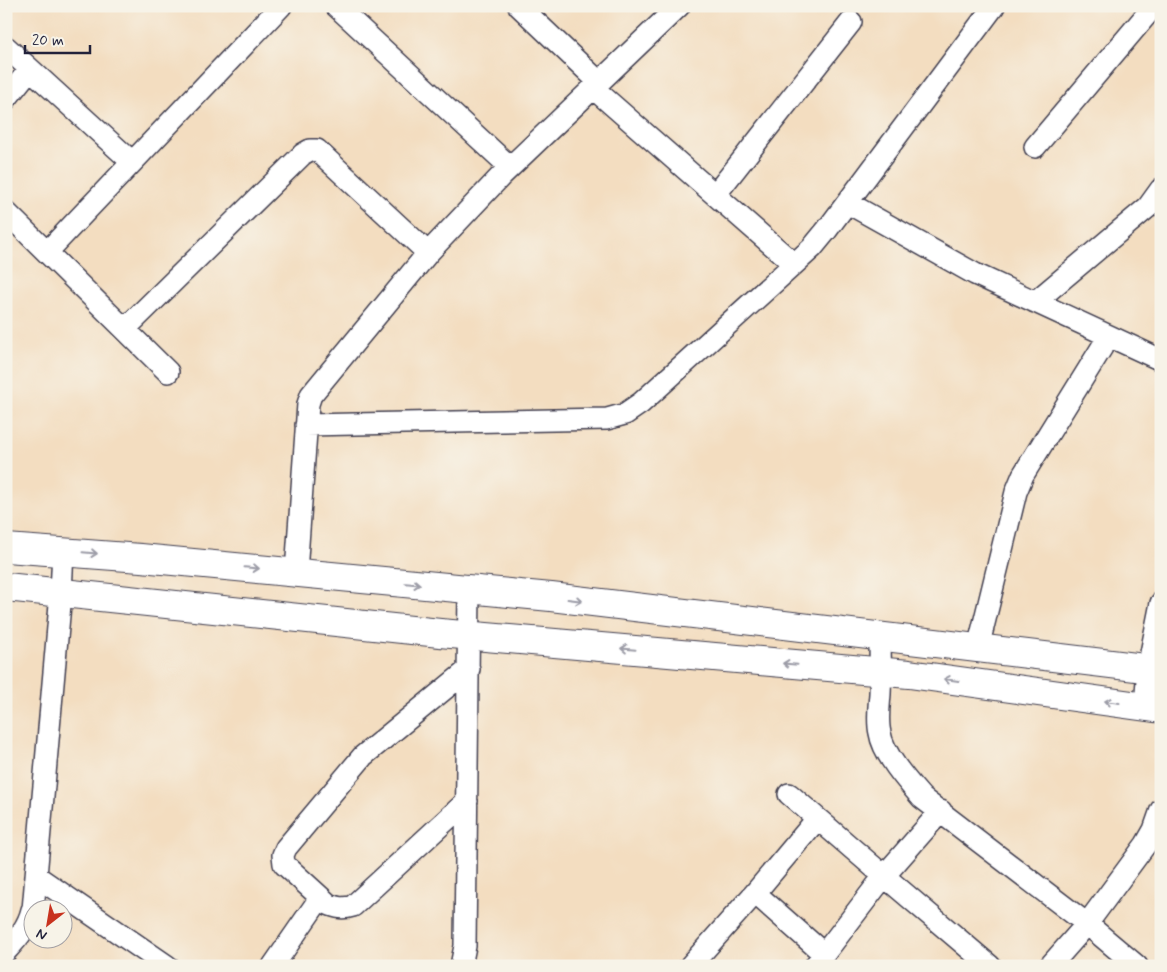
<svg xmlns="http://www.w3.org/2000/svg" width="1167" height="972" font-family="Mynerve,sans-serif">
<rect width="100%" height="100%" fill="#f7f3e8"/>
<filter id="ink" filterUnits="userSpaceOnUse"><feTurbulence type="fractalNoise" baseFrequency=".02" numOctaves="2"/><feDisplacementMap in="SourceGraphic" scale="10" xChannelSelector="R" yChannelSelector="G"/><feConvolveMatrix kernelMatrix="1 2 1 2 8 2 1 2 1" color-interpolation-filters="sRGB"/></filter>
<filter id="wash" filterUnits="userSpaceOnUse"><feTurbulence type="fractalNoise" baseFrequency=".0096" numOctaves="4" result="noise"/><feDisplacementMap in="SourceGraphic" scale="20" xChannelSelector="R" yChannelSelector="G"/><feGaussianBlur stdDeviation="1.12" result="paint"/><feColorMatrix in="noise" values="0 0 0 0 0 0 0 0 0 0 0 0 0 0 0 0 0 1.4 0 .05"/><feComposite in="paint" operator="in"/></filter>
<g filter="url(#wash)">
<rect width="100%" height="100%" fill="#f3ddc0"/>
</g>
<g filter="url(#ink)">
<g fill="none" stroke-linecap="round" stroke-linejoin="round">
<defs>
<path id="street" d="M336,6L510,167
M519,6L599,82
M6,47L132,162
M593,88L794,264
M6,99L30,69
M1035,147L1154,6
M715,195L851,22
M848,203L975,274L1161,360
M6,212L168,372
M47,252L281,6
M1035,302L1148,207L1161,189
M125,329L303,154L310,150H317L428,253
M306,425L607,419L625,414L641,403L812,248L826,231L994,6
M296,572L308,404L311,395L428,253L502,175L679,6
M880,636C880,656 881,675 880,694C879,707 877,721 880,733C883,754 908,782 922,798L1087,924L1146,844L1154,830L1161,810
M978,648L1016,492L1023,475L1109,336
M1145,706L1148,668L1161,603
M789,794L884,876L990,966
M467,801L353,906C343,909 337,908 328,904L284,864L283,855L286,848L363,756L469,669
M36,876L167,966
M755,893L824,954
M33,910L61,593L63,551
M6,951C18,938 28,927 32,910
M273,966L320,898
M461,966L465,946L469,589
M690,966L755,893L817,819
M815,966L884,876L941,811
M1050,966L1087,924L1137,966"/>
<path id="secondary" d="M6,548L141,558L551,597L1161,670
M6,587L440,633L909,674L1161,709"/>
</defs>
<!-- street casing -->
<use href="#street" stroke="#413e4f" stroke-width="24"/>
<!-- secondary casing -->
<use href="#secondary" stroke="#413e4f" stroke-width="30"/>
<!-- street -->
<use href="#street" stroke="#fff" stroke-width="21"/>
<!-- secondary -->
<use href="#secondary" stroke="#fff" stroke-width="28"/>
</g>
<!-- one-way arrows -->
<defs><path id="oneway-shaft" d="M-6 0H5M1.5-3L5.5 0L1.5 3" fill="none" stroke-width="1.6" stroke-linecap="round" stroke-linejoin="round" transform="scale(1.25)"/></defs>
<g stroke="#9c9ca7">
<use href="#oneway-shaft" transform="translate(90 553) rotate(5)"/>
<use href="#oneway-shaft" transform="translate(252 568) rotate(5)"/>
<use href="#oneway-shaft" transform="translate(413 584) rotate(5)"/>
<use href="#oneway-shaft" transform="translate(575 600) rotate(7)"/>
<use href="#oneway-shaft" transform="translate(628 649) rotate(-175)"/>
<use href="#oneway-shaft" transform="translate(790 664) rotate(-175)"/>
<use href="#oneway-shaft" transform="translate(951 680) rotate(-172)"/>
<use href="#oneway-shaft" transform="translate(1112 702) rotate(-172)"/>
</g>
</g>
<!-- margin -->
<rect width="1167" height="972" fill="none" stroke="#f7f3e8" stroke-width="25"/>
<!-- north arrow -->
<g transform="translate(48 924) rotate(211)"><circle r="24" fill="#f7f3e8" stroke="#a29fa3"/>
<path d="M0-4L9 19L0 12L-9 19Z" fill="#c8321e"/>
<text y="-8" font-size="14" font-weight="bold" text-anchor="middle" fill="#22223b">N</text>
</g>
<!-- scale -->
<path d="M25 45v8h65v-8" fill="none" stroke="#22223b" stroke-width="2.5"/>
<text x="32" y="45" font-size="15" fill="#22223b" stroke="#f7f3e8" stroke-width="4" paint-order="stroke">20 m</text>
</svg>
